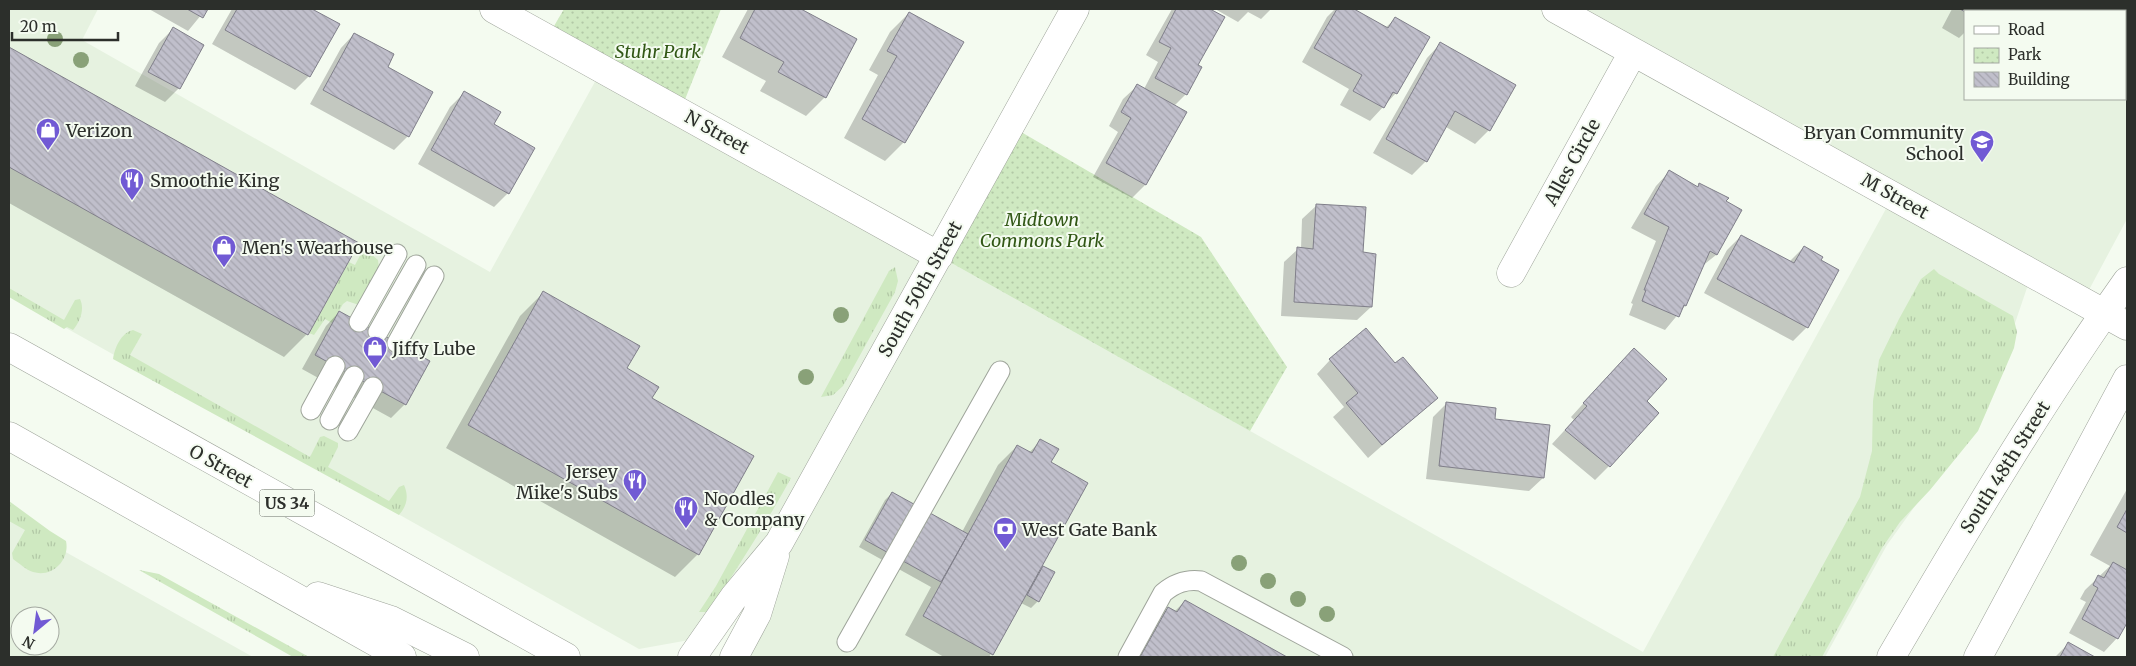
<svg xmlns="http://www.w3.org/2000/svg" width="2136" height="666" font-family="Merriweather,serif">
<defs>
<pattern id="grass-tufts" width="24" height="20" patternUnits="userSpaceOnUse" patternTransform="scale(1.25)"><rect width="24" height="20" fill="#cfe9c1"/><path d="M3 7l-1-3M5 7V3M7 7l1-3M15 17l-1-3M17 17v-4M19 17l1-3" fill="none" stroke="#b2c8a6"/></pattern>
<pattern id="park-dots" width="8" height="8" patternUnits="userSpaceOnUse" patternTransform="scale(1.25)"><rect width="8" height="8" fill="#cfe9c1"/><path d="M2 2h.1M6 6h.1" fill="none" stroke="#b2c8a6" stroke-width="1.8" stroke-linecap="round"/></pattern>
<pattern id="building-back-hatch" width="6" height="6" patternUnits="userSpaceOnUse" patternTransform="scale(1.25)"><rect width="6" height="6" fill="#c0bfcb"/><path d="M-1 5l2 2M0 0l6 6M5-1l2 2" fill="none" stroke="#a5a4ae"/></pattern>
</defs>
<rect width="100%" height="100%" fill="#f4fbf0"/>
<!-- built -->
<path fill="#e6f2e0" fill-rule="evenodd" d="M9,9H98L82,40L490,272L602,69L939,256L1643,652L1893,196L1556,9H2127V219L2083,301L2032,273L2012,332L1959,445L1887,545L1825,657H734L779,544L706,637L639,649L9,296ZM1965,11H2125V99H1965Z
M9,512L46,541L253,657H9ZM20,616H50V646H20Z"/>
<!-- grass -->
<path fill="url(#grass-tufts)" d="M364,248L378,260L379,268L359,305L347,301L343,304L332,323L325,319L314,335L309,333L349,262L355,265Z
M895,267L898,281L895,292L843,386L833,395L821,397L889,271Z
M1934,269L1939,274L2013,316L2017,332L2014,348L1978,431L1930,490L1900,522L1882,548L1822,657H1773L1860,497L1872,451L1873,401L1879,360L1899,319L1921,279Z
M9,288L64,320L75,300L80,299C85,309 80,322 73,330L67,327L64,329L9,297Z
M133,330L142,334L130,355L310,457L320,437L324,436L338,443V447L328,467L389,501L399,487L404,485C409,496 407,506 399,515L113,359C115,347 121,333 133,330Z
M778,472L791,478C766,524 737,568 709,612H699L716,586Z
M9,501L50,531L66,541C70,559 53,578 33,572C26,570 19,563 13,559L12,553L25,530L9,521Z
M139,570L159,574L309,657H293Z"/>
<!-- park -->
<path fill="url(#park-dots)" d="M564,9H721L680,112L547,38Z
M1011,126L1201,237L1287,367L1250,431L939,256Z"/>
<!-- shadow -->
<path fill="#0003" d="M149,9H206L188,31Z
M232,9H310L338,25L309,76L295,90L212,44Z
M748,9H798L856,40L825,97L806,116L760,91L766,81L722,57Z
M1172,9H1207L1223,17L1197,65L1186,94L1174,106L1185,113L1145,185L1132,198L1093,177L1118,132L1109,126L1123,99L1137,86L1144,89L1158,62L1146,55Z
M1215,9H1271L1261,19L1248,12L1238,22Z
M1335,9H1351L1385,28L1395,19L1396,93L1370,121L1340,105L1349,89L1302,62L1327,17Z
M1952,9H2066L2064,11H1965V32L1959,38L1942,28Z
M909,13L904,142L885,161L844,138L878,75L869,70L890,32Z
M173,29L202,45L179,88L165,102L135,86L159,43Z
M354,34L386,67L408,136L394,150L310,104L341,48Z
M1440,44L1489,130L1475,144L1446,127L1426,161L1412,175L1373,153L1427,58Z
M9,49L357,244L307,334L284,357L9,203Z
M464,93L492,125L508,193L494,207L418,164L450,107Z
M1669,172L1697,188L1700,185L1724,202L1716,255L1701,267L1685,306L1665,330L1629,315L1633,304L1631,303L1656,241L1631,228L1656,186Z
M1316,206L1362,253L1371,307L1357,320L1281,316L1284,262L1298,249H1301L1302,219Z
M1741,236L1790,261L1804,247L1820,261L1807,327L1793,341L1704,293L1727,250Z
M543,293L626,369L650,399L698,554L675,577L446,448L520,316Z
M339,312L428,362L405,404L391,418L302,369L326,326Z
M1330,360L1395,364L1436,398L1368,458L1333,417L1344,407L1317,374Z
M1620,363L1645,401L1609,466L1595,480L1552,444L1574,420L1571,417Z
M1447,403L1494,420L1543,478L1529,491L1426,479L1433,417Z
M1040,441L1050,463L1039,572L1043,567L1038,601L1031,608L1021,603L989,657H944L905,635L931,587L859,547L885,500L892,493L962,532L998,465L1017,446L1029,453Z
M2127,489V621L2117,638L2104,652L2069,633L2086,602L2080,599L2085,590L2110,566L2090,555Z
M1185,601L1285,657H1131L1145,631L1168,608L1174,612Z
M2068,644L2092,657H2055Z"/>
<!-- building -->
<path fill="url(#building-back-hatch)" stroke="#807f8a" d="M187,9H208L203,18Z
M237,9H312L340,24L310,77L225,30Z
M755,9H801L857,39L826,98L778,72L784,62L740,38Z
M1176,9H1210L1225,17L1198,65L1202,67L1187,95L1155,78L1171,48L1159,42Z
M1337,9H1354L1388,28L1395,17L1430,37L1397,94L1393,92L1384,108L1353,91L1362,75L1314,48Z
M1960,9H1985L1984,11L1965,12Z
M2045,9H2067L2066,11H2049Z
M909,12L964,42L905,143L862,119L897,56L887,51Z
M173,27L204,45L180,89L148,72Z
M354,33L394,54L388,67L433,92L409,137L323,90Z
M1440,42L1516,85L1490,131L1455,111L1427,162L1386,139Z
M9,47L359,243L308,335L9,167Z
M1137,84L1187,112L1146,185L1106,163L1131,118L1121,112Z
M464,91L501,112L494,124L535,148L509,194L431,150Z
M1669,170L1698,187L1699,183L1729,198L1726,201L1742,210L1717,255L1710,251L1686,306L1684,305L1679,317L1642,301L1646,290H1644L1669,227L1644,214Z
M1316,204L1366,207L1363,252L1376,254L1372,307L1294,302L1297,247L1313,249Z
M1741,235L1794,263L1804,246L1823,257L1821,260L1839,270L1808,328L1717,279Z
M543,291L640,346L627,368L659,387L652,398L754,456L699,555L468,425Z
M339,311L430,361L406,405L315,355Z
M1366,328L1395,363L1403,357L1438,398L1382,445L1346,403L1358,393L1329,359Z
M1634,348L1667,379L1647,401L1659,413L1610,467L1565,430L1587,406L1583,403Z
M1446,402L1496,408L1495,419L1550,425L1544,478L1439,466Z
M1040,439L1059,449L1051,462L1088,483L993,655L923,616L1017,445L1032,453Z
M892,492L968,534L941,582L865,540Z
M2127,509V533L2117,527Z
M2113,562L2127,570V623L2118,639L2082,619L2098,588L2093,585L2098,575L2104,578Z
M1043,566L1055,572L1039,602L1027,595Z
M1185,600L1287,657H1140L1168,607L1177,612Z
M2068,642L2095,657H2060Z"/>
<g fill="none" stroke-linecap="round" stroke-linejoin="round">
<defs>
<path id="service" d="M359,322L397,254
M378,332L416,265
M397,343L434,276
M311,410L335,366
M330,420L354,376
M348,431L373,387
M847,642L1000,371
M1128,657L1163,593C1175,583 1186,579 1201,581L1343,657"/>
<path id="minor" d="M494,9L939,256
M1556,9L2127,326
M1511,273L1633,52
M692,657L734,597L779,543L1075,9
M734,657L757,614L775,556"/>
<path id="secondary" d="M1891,657C1966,529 2041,402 2127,281
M1978,657L2127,379"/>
<path id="primary" d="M9,347L566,657
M9,436L402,657
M318,596L391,620L465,657"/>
</defs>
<!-- service casing -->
<use href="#service" stroke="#9ea49a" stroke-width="21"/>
<!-- minor casing -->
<use href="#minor" stroke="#9ea49a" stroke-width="29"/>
<!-- secondary casing -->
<use href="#secondary" stroke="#9ea49a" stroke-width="29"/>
<!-- primary casing -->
<use href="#primary" stroke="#9ea49a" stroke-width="29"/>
<!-- service -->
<use href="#service" stroke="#fff" stroke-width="19"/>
<!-- minor -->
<use href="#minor" stroke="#fff" stroke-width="28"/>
<!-- secondary -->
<use href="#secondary" stroke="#fff" stroke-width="28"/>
<!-- primary -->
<use href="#primary" stroke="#fff" stroke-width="28"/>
</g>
<!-- trees -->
<g fill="#89a178">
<circle cx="55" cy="39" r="8"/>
<circle cx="81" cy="60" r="8"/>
<circle cx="841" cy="315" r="8"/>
<circle cx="806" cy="377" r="8"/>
<circle cx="1239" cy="563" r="8"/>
<circle cx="1268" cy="581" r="8"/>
<circle cx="1298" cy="599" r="8"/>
<circle cx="1327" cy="614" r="8"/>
</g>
<!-- icons -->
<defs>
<symbol id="shop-pin" viewBox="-11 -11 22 30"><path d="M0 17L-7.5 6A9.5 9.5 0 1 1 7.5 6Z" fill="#715ad4" stroke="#f4fbf0"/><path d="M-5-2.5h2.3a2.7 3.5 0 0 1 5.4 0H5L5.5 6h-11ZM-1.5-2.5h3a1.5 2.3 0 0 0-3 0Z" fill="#fff"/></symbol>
<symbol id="school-pin" viewBox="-11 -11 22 30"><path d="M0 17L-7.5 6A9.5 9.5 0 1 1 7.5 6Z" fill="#715ad4" stroke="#f4fbf0"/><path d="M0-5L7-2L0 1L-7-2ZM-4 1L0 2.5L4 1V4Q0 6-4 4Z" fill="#fff"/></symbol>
<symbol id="restaurant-pin" viewBox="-11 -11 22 30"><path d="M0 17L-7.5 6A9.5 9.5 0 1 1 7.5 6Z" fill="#715ad4" stroke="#f4fbf0"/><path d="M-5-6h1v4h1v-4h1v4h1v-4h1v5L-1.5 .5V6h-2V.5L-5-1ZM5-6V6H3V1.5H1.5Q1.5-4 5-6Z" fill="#fff"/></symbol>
<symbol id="bank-pin" viewBox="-11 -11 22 30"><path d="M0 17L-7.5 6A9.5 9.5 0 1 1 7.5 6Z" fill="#715ad4" stroke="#f4fbf0"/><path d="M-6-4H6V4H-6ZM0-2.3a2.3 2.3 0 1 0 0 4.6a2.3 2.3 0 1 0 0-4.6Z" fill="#fff"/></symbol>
</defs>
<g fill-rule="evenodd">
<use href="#shop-pin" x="34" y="116" width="28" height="38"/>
<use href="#school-pin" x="1968" y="128" width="28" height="38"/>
<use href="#restaurant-pin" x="118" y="166" width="28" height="38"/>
<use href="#shop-pin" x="210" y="233" width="28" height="38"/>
<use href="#shop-pin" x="361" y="334" width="28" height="38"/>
<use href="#restaurant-pin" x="621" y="467" width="28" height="38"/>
<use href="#restaurant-pin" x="672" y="494" width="28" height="38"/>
<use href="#bank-pin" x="991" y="515" width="28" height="38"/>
</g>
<g text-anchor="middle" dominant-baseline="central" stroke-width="4" stroke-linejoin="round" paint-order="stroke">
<!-- shield labels -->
<rect fill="#f4fbf0" stroke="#686c66" stroke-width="1" x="259.5" y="489.5" width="55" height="27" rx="4"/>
<g font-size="16" font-weight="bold" fill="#2c2f2b">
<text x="287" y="503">US 34</text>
</g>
<!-- park labels -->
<g font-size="18" font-style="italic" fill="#315715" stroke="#f4fbf0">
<text x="658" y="51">Stuhr Park</text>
<text x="1042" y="219">Midtown<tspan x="1042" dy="21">Commons Park</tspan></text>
</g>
<!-- poi labels -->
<g font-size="18" fill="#2c2f2b" stroke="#f4fbf0" text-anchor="start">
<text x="66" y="130">Verizon</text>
<text x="1964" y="132" text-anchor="end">Bryan Community<tspan x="1964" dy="21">School</tspan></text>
<text x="150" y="180">Smoothie King</text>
<text x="242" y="247">Men's Wearhouse</text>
<text x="392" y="348">Jiffy Lube</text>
<text x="618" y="471" text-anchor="end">Jersey<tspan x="618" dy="21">Mike's Subs</tspan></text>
<text x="704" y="498">Noodles<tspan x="704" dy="21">&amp; Company</tspan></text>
<text x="1022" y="529">West Gate Bank</text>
</g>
<!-- street labels -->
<g font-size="18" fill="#2c2f2b" stroke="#f4fbf0">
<text transform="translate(717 132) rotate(29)">N Street</text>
<text transform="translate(1572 162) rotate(-61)">Alles Circle</text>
<text transform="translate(1895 196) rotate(29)">M Street</text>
<text transform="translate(920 289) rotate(-61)">South 50th Street</text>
<text transform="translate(221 466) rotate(29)">O Street</text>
<text transform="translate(2005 467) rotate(-58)">South 48th Street</text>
</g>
</g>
<!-- border -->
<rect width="2136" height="666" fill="none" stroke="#2c2f2b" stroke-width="20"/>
<!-- legend -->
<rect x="1964" y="10" width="162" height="90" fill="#f4fbf0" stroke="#a4a9a1"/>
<rect x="1974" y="26" width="25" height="8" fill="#ffffff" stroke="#a4a9a1"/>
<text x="2008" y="35" font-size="15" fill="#2c2f2b">Road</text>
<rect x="1974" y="48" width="25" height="15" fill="url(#park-dots)" stroke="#a4a9a1"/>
<text x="2008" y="60" font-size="15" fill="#2c2f2b">Park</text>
<rect x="1974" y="72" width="25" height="15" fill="url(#building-back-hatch)" stroke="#a4a9a1"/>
<text x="2008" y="85" font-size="15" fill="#2c2f2b">Building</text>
<!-- north arrow -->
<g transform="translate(35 631) rotate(209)"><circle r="24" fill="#f4fbf0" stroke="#a4a9a1"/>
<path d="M0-4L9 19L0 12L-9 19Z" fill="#715ad4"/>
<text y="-8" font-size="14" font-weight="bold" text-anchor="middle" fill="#2c2f2b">N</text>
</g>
<!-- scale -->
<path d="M12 32v8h106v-8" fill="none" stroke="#2c2f2b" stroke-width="2.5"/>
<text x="20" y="32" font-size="15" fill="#2c2f2b" stroke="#f4fbf0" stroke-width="4" paint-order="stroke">20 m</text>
</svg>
